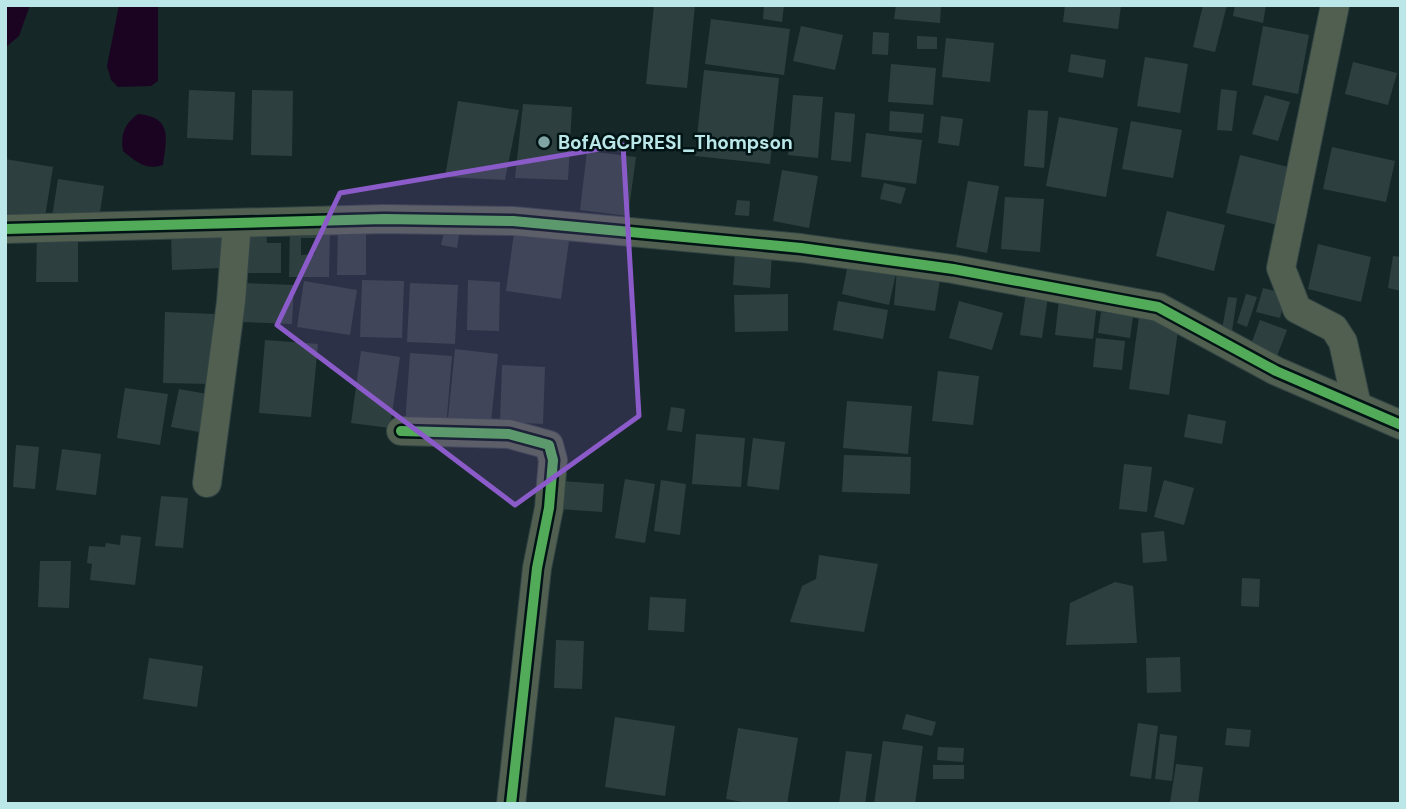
<svg xmlns="http://www.w3.org/2000/svg" width="1406" height="809" font-family="'DM Sans',sans-serif">
<rect width="100%" height="100%" fill="#162727"/>
<!-- water -->
<path fill="#1a0422" d="M5,5H30L19,36L5,48Z
M119,5H158V81L151,86L118,87L111,80L107,66Z
M138,114C172,117 167,137 163,165C146,171 135,161 123,151C120,134 125,123 138,114Z"/>
<!-- building -->
<path fill="#2d403f" fill-rule="evenodd" d="M654,5H695L687,88L646,84Z
M764,5H784L782,22L763,19Z
M896,5H941L940,23L894,19Z
M1065,5H1121L1118,29L1063,22Z
M1203,5H1227L1215,52L1193,47Z
M1235,5H1266L1263,23L1233,16Z
M711,19L790,29L784,75L705,64Z
M801,26L843,35L835,70L793,61Z
M1263,26L1309,35L1298,94L1252,85Z
M873,32L889,33L888,55L872,54Z
M917,36L937,37V49H917Z
M946,38L994,43L990,82L942,77Z
M1071,54L1106,60L1103,78L1068,72Z
M1145,57L1188,64L1180,113L1137,106Z
M1353,62L1397,73L1388,105L1345,94Z
M891,64L936,68L933,105L888,102Z
M704,70L779,78L770,164L695,156Z
M1221,89L1237,91L1232,131L1217,130Z
M189,90L235,92L233,140L187,138Z
M252,90L293,91L292,156L251,155Z
M793,95L823,97L818,158L788,155Z
M1265,95L1290,102L1278,141L1252,134Z
M458,101L519,110L505,180L445,177Z
M523,104L572,107L568,180L515,178Z
M1028,110L1048,111L1044,168L1024,166Z
M890,111L924,114L922,133L889,131Z
M835,112L855,114L851,162L831,160Z
M941,116L963,119L959,146L938,143Z
M1059,117L1118,128L1106,197L1046,186Z
M1131,121L1182,130L1173,178L1122,169Z
M866,133L922,140L916,184L861,177Z
M1332,147L1395,161L1386,202L1323,189Z
M587,151L636,157L628,216L580,210Z
M1240,155L1292,168L1278,225L1226,213Z
M5,159L53,167L44,223L5,216Z
M782,170L818,176L809,228L773,221Z
M58,179L104,186L98,225L52,217Z
M968,181L999,186L987,253L956,247Z
M884,183L906,188L901,204L880,199Z
M1005,197L1044,199L1040,252L1001,249Z
M737,200L750,201L749,216L735,215Z
M1167,211L1225,225L1214,271L1156,256Z
M338,225H366V275H337Z
M290,227L330,228L329,277H289ZM301,238H315V254L301,255Z
M246,230H266L267,243H281V273H246Z
M221,231L222,268L172,270L171,233Z
M444,232L459,235L457,248L441,245Z
M514,233L569,241L561,299L506,291Z
M37,238H78V282H36Z
M1318,244L1371,257L1361,302L1308,289Z
M735,251L772,253L770,288L733,285Z
M1393,256L1401,257V291L1388,288Z
M849,259L897,269L889,305L842,294Z
M897,269L941,274L935,311L894,305Z
M362,280L404,281L402,338L360,337Z
M468,280L500,282L499,331L467,330Z
M304,281L357,290L350,335L297,327Z
M242,283L294,285L292,324L240,322Z
M410,283L458,285L455,344L407,342Z
M1263,288L1286,294L1280,318L1256,312Z
M1026,292L1048,296L1042,338L1020,335Z
M788,294V331L735,332L734,295Z
M1246,294L1257,297L1247,327L1237,323Z
M1228,297L1237,298L1232,331L1222,329Z
M1059,299L1097,303L1093,339L1055,335Z
M838,301L888,310L883,339L833,330Z
M959,301L1003,313L992,350L949,338Z
M165,312L214,314L212,384L163,383Z
M1101,312L1133,316L1130,338L1098,333Z
M1139,317L1179,323L1169,395L1129,389Z
M1260,320L1287,330L1277,356L1250,347Z
M1096,338L1125,341L1122,370L1093,367Z
M265,340L318,344L311,417L259,413Z
M455,349L498,354L491,422L448,418Z
M361,351L400,357L390,428L351,423Z
M410,353L452,356L446,428L405,425Z
M502,365L545,367L543,424L500,422Z
M938,371L979,376L973,425L932,421Z
M125,388L168,394L160,445L117,438Z
M179,389L213,395L205,433L171,427Z
M847,401L912,406L908,454L843,448Z
M671,407L685,409L682,432L667,430Z
M1188,414L1226,421L1222,444L1184,437Z
M696,434L745,438L741,487L692,484Z
M753,438L785,442L779,490L747,486Z
M16,445L39,447L35,489L13,487Z
M62,449L101,454L96,495L56,490Z
M844,455L911,457L910,494L842,492Z
M1124,464L1152,467L1147,512L1119,509Z
M625,479L655,484L645,543L615,538Z
M661,480L686,484L680,535L654,531Z
M1164,480L1194,488L1184,525L1154,517Z
M561,481L604,484L602,512L559,509Z
M161,496L188,498L183,548L155,546Z
M1164,531L1167,561L1143,563L1141,533Z
M121,535L141,537L135,585L90,580L92,564L87,563L89,546L105,547L106,543L120,545Z
M819,555L878,564L864,632L790,622L802,586L816,579Z
M40,561H71L69,608L38,607Z
M1242,578L1260,579L1259,607L1241,606Z
M1115,582L1133,586L1137,643L1066,645L1070,603Z
M650,597L686,599L684,632L648,630Z
M556,640L584,641L582,689L554,688Z
M1180,657L1181,692L1147,693L1146,658Z
M149,658L203,666L197,707L143,699Z
M906,714L936,722L932,736L902,729Z
M615,717L675,726L665,796L605,787Z
M1138,723L1158,726L1151,779L1130,776Z
M738,728L798,738L787,804H753L726,799Z
M1227,728L1251,730L1249,747L1225,745Z
M1160,734L1177,736L1172,781L1155,779Z
M883,741L923,746L915,804H874Z
M938,747L964,748L963,762L937,760Z
M846,751L872,754L865,804H839Z
M1176,764L1203,767L1198,804L1170,803Z
M933,765H964V779H933Z"/>
<g fill="none" stroke-linecap="round" stroke-linejoin="round">
<defs>
<path id="minor" d="M1335,5L1281,268L1297,309L1334,328L1343,342L1357,406
M5,229L384,219L513,221L801,248L953,269L1158,307L1276,371L1401,425
M401,431L509,434L549,445L553,460L549,508L537,568L511,804
M207,483L231,302L237,223"/>
</defs>
<!-- minor casing -->
<use href="#minor" stroke="#324444" stroke-width="30"/>
<!-- minor -->
<use href="#minor" stroke="#515f51" stroke-width="28"/>
<defs>
<path id="cycleway" d="M5,229L384,219L513,221L801,248L953,269L1158,307L1276,371L1401,425
M401,431L509,434L549,445L553,460L549,508L537,568L511,804"/>
</defs>
<!-- cycleway casing -->
<use href="#cycleway" stroke="#011415" stroke-width="15"/>
<!-- cycleway -->
<use href="#cycleway" stroke="#51ab58" stroke-width="10"/>
</g>
<!-- marked area -->
<path fill="#8b5bca" fill-opacity="0.2" stroke="#8b5bca" stroke-width="5" stroke-linejoin="round" d="M623,145L639,416L515,505L277,325L340,193Z"/>
<!-- markers -->
<circle fill="#81a4a5" stroke="#011415" stroke-width="2.5" cx="544" cy="142" r="7"/>
<g text-anchor="middle" dominant-baseline="central" stroke-width="5" stroke-linejoin="round" paint-order="stroke">
<!-- poi labels -->
<g font-size="19" font-weight="bold" fill="#bbe7e9" stroke="#011415" text-anchor="start">
<text x="558" y="142">BofAGCPRESI_Thompson</text>
</g>
</g>
<!-- border -->
<rect width="1406" height="809" fill="none" stroke="#bbe7e9" stroke-width="14"/>
</svg>
